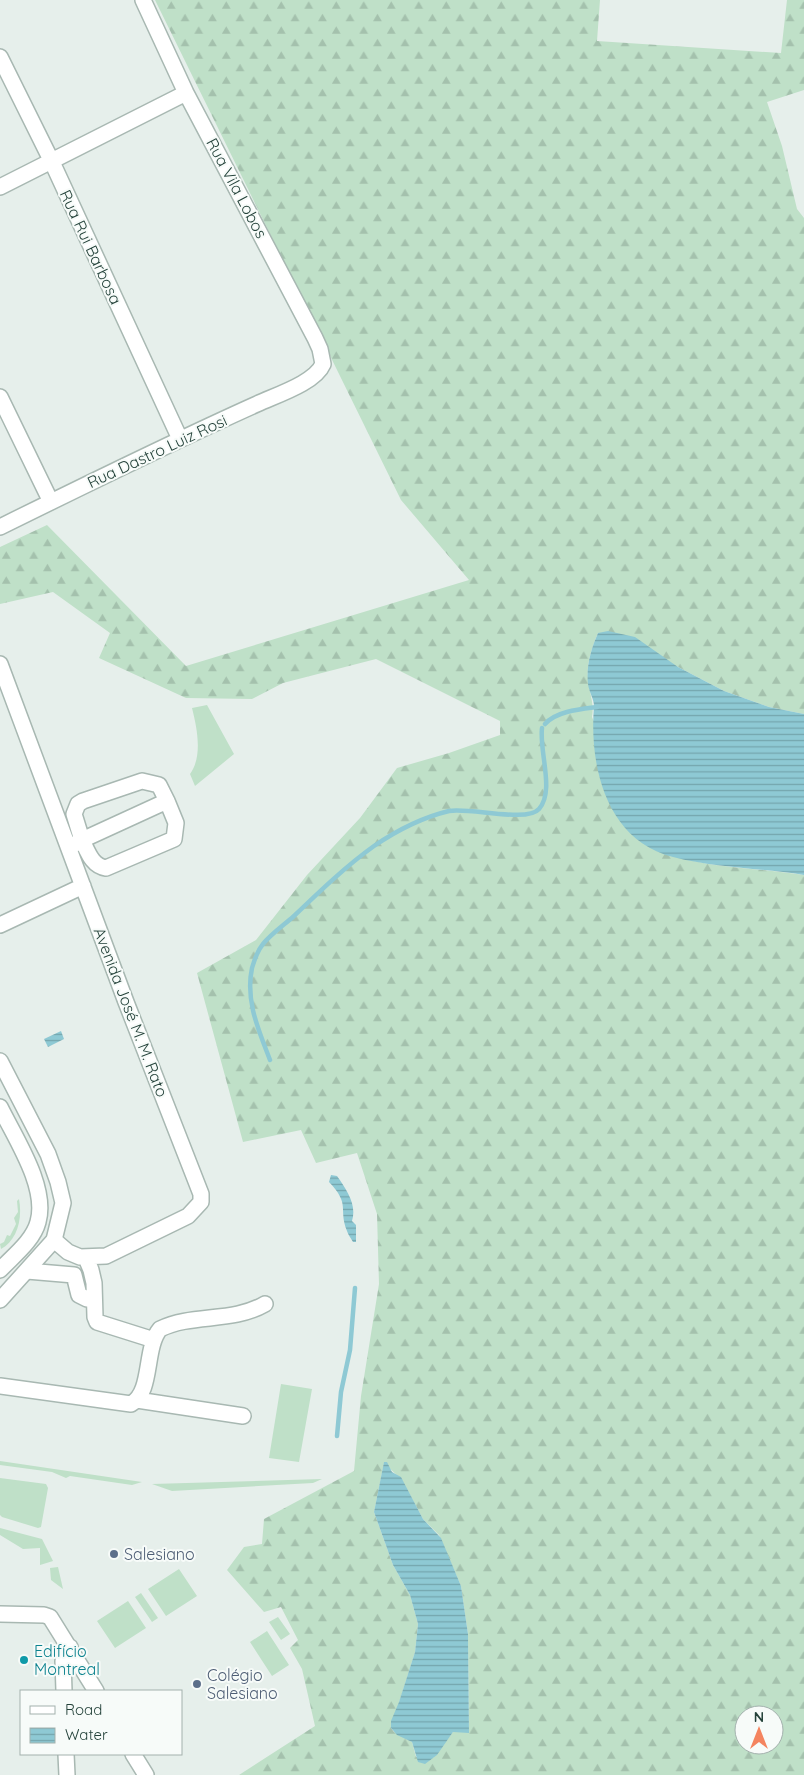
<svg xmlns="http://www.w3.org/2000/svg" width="804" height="1775" font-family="Quicksand,sans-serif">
<defs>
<pattern id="forest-firs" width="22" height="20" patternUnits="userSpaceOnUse" patternTransform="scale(1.25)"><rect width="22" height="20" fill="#bfe0c8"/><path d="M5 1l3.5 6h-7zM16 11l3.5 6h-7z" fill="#a4c1ad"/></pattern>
<pattern id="water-rules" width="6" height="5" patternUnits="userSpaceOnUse" patternTransform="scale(1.25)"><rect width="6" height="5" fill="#8ec9d4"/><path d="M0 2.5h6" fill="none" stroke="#74a5ad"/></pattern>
</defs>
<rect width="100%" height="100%" fill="#e6efeb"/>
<!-- forest -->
<path fill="url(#forest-firs)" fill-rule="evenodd" d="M155,0H600L597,41L781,53L787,0H804V90L767,102L782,146L797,209L804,218V714L769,707L724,691L678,667L598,633C591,649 585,668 589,686C591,698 594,705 592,717L646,845C699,870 748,866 804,875V1775H239L315,1726L302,1669L290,1648L298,1640L281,1607L264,1612L227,1570L244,1547L262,1544L264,1519L354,1471L361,1396L379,1284L377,1214L357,1153L316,1163L301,1130L243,1142L197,973L256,940L307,875L360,818L397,768L449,753L500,735V721L376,659L283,683L252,699L186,698L99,658L110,633L53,592L0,604V547L47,525L186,666L469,580L401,500ZM384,1463L402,1480L423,1519L439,1535L461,1586L468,1634L469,1732H453L433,1758L416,1757L412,1742L394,1732L391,1728L415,1652L418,1624L410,1595L393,1565L374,1512ZM744,1715H774V1745H744Z"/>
<!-- garden -->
<path fill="#bfe0c8" d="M207,705L234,754L195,786L190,774C203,756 197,728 192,708Z
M19,1199C23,1221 16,1241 1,1249L0,1244L4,1242L7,1235L10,1236L16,1224L14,1218L18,1212L17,1201Z
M281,1384L312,1389L299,1462L269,1458Z
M0,1461L142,1482L132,1485L70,1476L66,1478L52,1472L0,1465Z
M0,1478L46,1484L48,1488L41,1527L38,1528L2,1517L0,1515Z
M322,1479L313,1483L172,1491L152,1484Z
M0,1528L42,1539L53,1561L40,1565V1548L23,1549L0,1535Z
M58,1567L63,1589L51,1580L50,1568Z
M179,1569L197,1596L166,1616L148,1589Z
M141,1593L158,1618L152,1622L135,1597Z
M128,1601L146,1628L115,1648L97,1621Z
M278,1617L290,1634L281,1640L269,1622Z
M267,1631L289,1665L272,1676L250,1642Z"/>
<!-- water -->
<path fill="url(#water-rules)" d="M608,631L635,637L678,667L724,691L769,707L804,714V875C760,868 716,868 673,857C606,840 589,766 594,706C594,699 589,692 588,684C586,666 591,649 598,633Z
M61,1031L64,1039L48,1047L44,1039Z
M331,1175L337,1176C347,1190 357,1205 352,1221L356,1225V1242H353C351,1238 348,1235 347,1231C338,1208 351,1205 329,1182Z
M384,1462H387L392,1472L401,1477L423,1519L441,1538L461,1586L468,1634L469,1733L453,1732L437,1755L425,1764L418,1762L412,1742L397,1735L391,1728V1721L399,1702L415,1652L418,1624L410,1595L393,1565L374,1512Z"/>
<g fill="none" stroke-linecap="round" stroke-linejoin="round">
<!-- stream -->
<path stroke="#8ec9d4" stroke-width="4.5" d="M545,724C556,711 581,709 597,707
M270,1060C259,1031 245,1001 252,968C254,961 258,950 263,944C271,934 284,925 294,916C319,892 346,866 374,846C396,831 424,817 449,811C469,807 527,823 539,809C555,791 539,752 542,728
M337,1436L341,1392L350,1350L355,1288"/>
<defs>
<path id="minor" d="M0,57L52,162L180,439
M0,187L186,93
M0,397L51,502
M0,527C85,485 170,443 257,404C276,395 315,383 323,364L320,349L315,338L186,93L143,0
M0,664L126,1002L201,1194V1202L188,1216L106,1256L80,1257L68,1252L54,1240
M167,801L176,823L174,839L106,868C92,866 88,852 82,840Z
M75,844L82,840L74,814L78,804L83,801L142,781L159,785L167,801
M0,925L83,886
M86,1258L91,1270L94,1283L95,1317L97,1322L154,1340
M27,1271L74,1275L79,1295L87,1299L94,1297
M0,1386L131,1404C153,1392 144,1348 160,1329C193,1313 232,1323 265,1304
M137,1400L243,1416
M0,1614L44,1615L50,1617L96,1691
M64,1691L63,1661L70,1647
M66,1754L67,1775
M133,1754L146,1775"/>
<path id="tertiary" d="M0,1061L48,1154L58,1182L63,1203L54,1240L0,1300
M0,1107C15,1138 48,1187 38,1222C33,1241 13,1256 0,1270"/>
</defs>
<!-- minor casing -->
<use href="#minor" stroke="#a8b8b2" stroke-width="18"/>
<!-- tertiary casing -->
<use href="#tertiary" stroke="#a8b8b2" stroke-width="18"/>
<!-- minor -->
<use href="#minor" stroke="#fff" stroke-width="15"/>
<!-- tertiary -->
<use href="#tertiary" stroke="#fff" stroke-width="15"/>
</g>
<!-- markers -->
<g fill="#5c6f8a" stroke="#f7fbf9" stroke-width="2">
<circle cx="114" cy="1554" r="5"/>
<circle cx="197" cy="1684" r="5"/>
</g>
<circle fill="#0f9aa8" stroke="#f7fbf9" stroke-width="2" cx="24" cy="1660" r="5"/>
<g text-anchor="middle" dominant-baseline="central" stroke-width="4" stroke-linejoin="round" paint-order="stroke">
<!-- street labels -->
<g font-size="16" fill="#24423a" stroke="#f7fbf9">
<text transform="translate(237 188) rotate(62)">Rua Vila Lobos</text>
<text transform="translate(91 247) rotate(65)">Rua Rui Barbosa</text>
<text transform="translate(157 451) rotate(-25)">Rua Dastro Luiz Rosi</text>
<text transform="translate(131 1012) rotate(69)">Avenida José M. M. Rato</text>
</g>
<!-- service labels -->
<g font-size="16" fill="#4e5e75" stroke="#f7fbf9" text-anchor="start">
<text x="124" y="1554">Salesiano</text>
<text x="207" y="1675">Colégio<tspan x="207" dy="18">Salesiano</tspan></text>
</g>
<!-- culture labels -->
<g font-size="16" fill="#0d838f" stroke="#f7fbf9" text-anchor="start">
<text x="34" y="1651">Edifício<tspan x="34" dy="18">Montreal</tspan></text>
</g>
</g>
<!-- legend -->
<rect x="20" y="1690" width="162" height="65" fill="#f7fbf9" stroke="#a3b1ad"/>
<rect x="30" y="1706" width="25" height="8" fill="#ffffff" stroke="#a3b1ad"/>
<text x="65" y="1715" font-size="15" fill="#24423a">Road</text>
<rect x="30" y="1728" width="25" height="15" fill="url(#water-rules)" stroke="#a3b1ad"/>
<text x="65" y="1740" font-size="15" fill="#24423a">Water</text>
<!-- north arrow -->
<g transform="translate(759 1730)"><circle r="24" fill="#f7fbf9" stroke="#a3b1ad"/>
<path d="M0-4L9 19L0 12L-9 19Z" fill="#f4845f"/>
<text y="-8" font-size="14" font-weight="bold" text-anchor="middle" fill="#24423a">N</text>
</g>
</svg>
